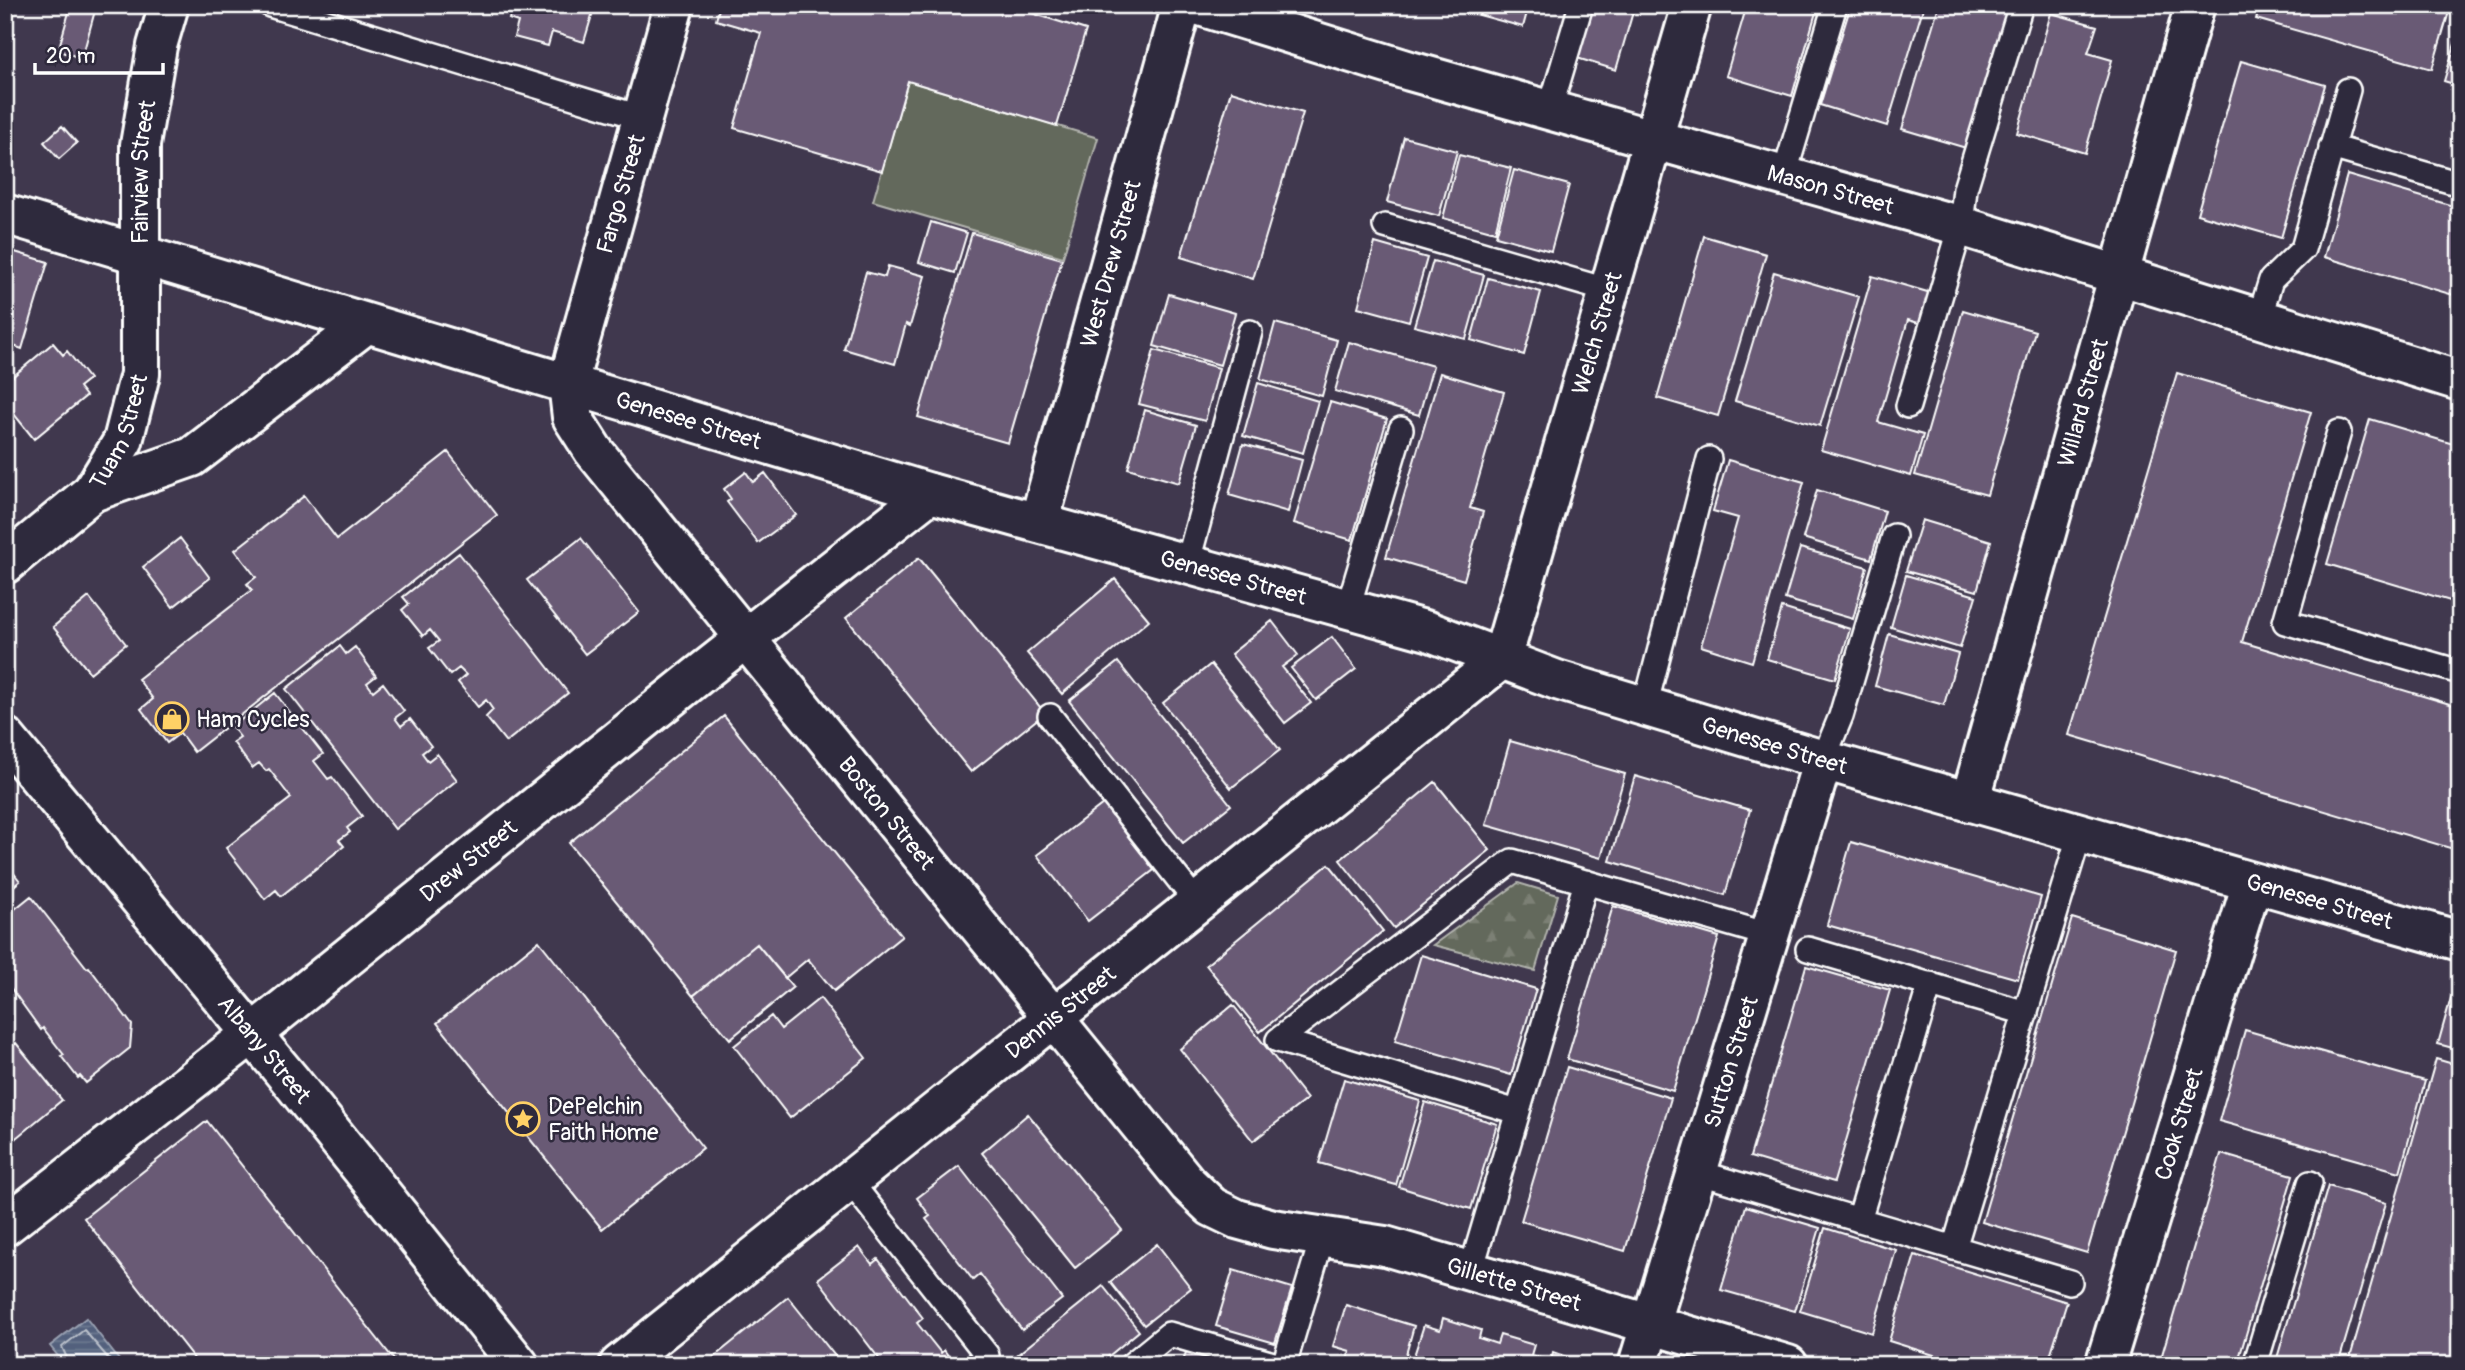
<svg xmlns="http://www.w3.org/2000/svg" width="2465" height="1370" font-family="Pangolin,sans-serif">
<defs>
<pattern id="forest-firs" width="22" height="20" patternUnits="userSpaceOnUse" patternTransform="scale(1.75)"><rect width="22" height="20" fill="#64695c"/><path d="M5 1l3.5 6h-7zM16 11l3.5 6h-7z" fill="#7b8074"/></pattern>
<pattern id="water-rules" width="6" height="5" patternUnits="userSpaceOnUse" patternTransform="scale(1.75)"><rect width="6" height="5" fill="#53617d"/><path d="M0 2.5h6" fill="none" stroke="#6d7990"/></pattern>
</defs>
<rect width="100%" height="100%" fill="#40384e"/>
<filter id="ink" filterUnits="userSpaceOnUse"><feTurbulence type="fractalNoise" baseFrequency=".0143" numOctaves="2"/><feDisplacementMap in="SourceGraphic" scale="14" xChannelSelector="R" yChannelSelector="G"/><feConvolveMatrix kernelMatrix="1 2 1 2 8 2 1 2 1" color-interpolation-filters="sRGB"/></filter>
<g filter="url(#ink)">
<!-- grass -->
<path fill="#64695c" stroke="#b2b4ae" stroke-width="2" d="M908,81L1098,138L1063,257L873,201Z"/>
<!-- forest -->
<path fill="url(#forest-firs)" stroke="#b2b4ae" stroke-width="2" d="M1518,883L1558,895L1535,971L1433,945Z"/>
<!-- water -->
<path fill="url(#water-rules)" stroke="#98a0b1" stroke-width="2" d="M86,1318L123,1365H65L50,1346Z"/>
<g fill="none" stroke-linecap="round" stroke-linejoin="round">
<!-- shore -->
<path stroke="#bac0cb" stroke-width="2" d="M70,1365L62,1347L84,1330L114,1365"/>
</g>
<!-- building -->
<path fill="#695a75" stroke="#fff" stroke-width="2" d="M71,5L96,7L82,58L58,51Z
M513,5H595L584,42L552,32L548,46L514,37L518,22L509,19Z
M720,5H1006L1086,30L1057,126L908,81L882,171L734,128L761,33L716,20Z
M1455,5H1529L1523,27L1454,8Z
M1592,5H1635L1616,70L1577,58Z
M1747,5H1818L1792,96L1726,76Z
M1851,5H1924L1887,126L1820,105Z
M1939,5H2008L1966,148L1902,129Z
M2260,5H2451L2432,69L2256,19Z
M2051,13L2097,26L2088,53L2112,60L2085,153L2017,133Z
M2457,37L2460,38V86L2444,81Z
M2241,61L2325,85L2281,238L2197,214Z
M1231,91L1303,113L1253,279L1181,257Z
M62,126L77,143L59,159L44,142Z
M1404,137L1457,151L1439,216L1387,202Z
M1459,155L1511,168L1495,232L1443,218Z
M1514,170L1569,185L1551,251L1496,236Z
M2347,175L2460,208V297L2324,257Z
M931,222L967,233L955,273L919,262Z
M972,233L1062,259L1008,443L918,417Z
M1704,236L1766,254L1718,416L1657,398Z
M1375,243L1427,258L1409,321L1358,307Z
M5,249L48,262L22,349L11,345L5,365Z
M1433,261L1484,275L1466,339L1414,326Z
M888,266L925,276L910,326L906,324L895,364L844,349L866,272L885,277Z
M1774,272L1859,297L1820,426L1735,401Z
M1872,276L1931,293L1922,324L1908,320L1878,422L1923,435L1911,476L1821,450Z
M1488,278L1541,292L1524,355L1471,340Z
M1169,294L1235,313L1220,365L1154,346Z
M1963,310L2035,331L1987,495L1915,475Z
M1275,323L1337,340L1322,396L1260,379Z
M1349,342L1433,366L1419,415L1335,391Z
M53,343L63,355L67,351L89,379L79,387L86,396L34,439L5,403V383Z
M1154,350L1219,368L1205,421L1139,404Z
M1440,373L1504,392L1470,508L1483,512L1464,580L1386,557Z
M2177,373L2311,412L2242,642L2460,707V851L2069,735Z
M1258,383L1318,401L1303,453L1243,436Z
M1330,402L1387,419L1352,540L1294,523Z
M1145,410L1196,425L1179,483L1128,468Z
M2370,419L2460,446V604L2327,564Z
M1243,444L1302,460L1288,512L1229,495Z
M448,452L497,515L194,752L180,733L167,743L141,709L153,699L138,679L252,590L247,584L256,577L235,550L304,496L337,539Z
M1728,460L1804,482L1752,662L1701,646L1738,518L1713,511Z
M746,472L753,482L765,473L796,515L758,543L727,502L731,499L724,489Z
M1817,490L1885,511L1871,559L1803,538Z
M1922,520L1991,541L1977,591L1906,571Z
M180,538L210,578L173,607L143,567Z
M581,538L639,612L585,654L527,580Z
M1800,548L1867,567L1853,619L1785,599Z
M459,553L568,693L506,742L486,717L493,710L486,700L478,707L458,682L466,675L459,668L450,675L429,648L439,641L430,630L423,636L402,610L409,604L403,597Z
M919,558L1045,713L971,772L846,618Z
M1906,575L1976,596L1960,648L1891,627Z
M1115,579L1149,620L1062,694L1027,653Z
M89,597L126,644L90,673L53,627Z
M1782,608L1850,629L1835,679L1767,659Z
M1272,621L1298,655L1282,667L1311,703L1285,723L1231,654Z
M1889,634L1958,654L1944,705L1875,686Z
M1332,637L1356,669L1316,700L1291,668Z
M340,646L346,654L355,647L376,676L367,683L373,691L383,683L404,711L395,718L401,726L410,719L431,746L422,753L428,761L437,754L457,780L395,829L286,689Z
M1118,662L1231,805L1183,843L1069,701Z
M1211,664L1280,750L1231,788L1163,703Z
M275,693L323,754L314,761L328,779L332,777L362,816L347,828L350,832L339,840L344,846L281,896L276,890L265,899L226,848L291,798L269,769L266,771L259,763L252,768L233,742L240,737L232,727Z
M724,716L902,936L834,991L808,959L785,978L757,944L693,996L569,843Z
M1510,741L1625,774L1601,858L1486,825Z
M1635,776L1750,810L1725,895L1610,861Z
M1435,782L1490,850L1394,928L1340,860Z
M1103,804L1154,870L1088,921L1037,855Z
M1851,842L2041,897L2018,979L1827,925Z
M5,862L20,881L5,893Z
M1329,864L1383,931L1260,1032L1206,965Z
M31,896L87,968L89,967L132,1025L130,1048L86,1083L80,1076L78,1078L61,1056L64,1055L43,1028L41,1030L5,980V917Z
M1613,906L1719,937L1673,1091L1567,1059Z
M2072,918L2176,950L2087,1253L1982,1222Z
M539,941L703,1148L602,1229L437,1023Z
M757,944L793,987L730,1039L693,996Z
M1421,955L1536,989L1511,1075L1395,1041Z
M1806,966L1890,990L1834,1182L1750,1157Z
M820,998L866,1058L790,1118L734,1046L771,1016L781,1029Z
M2451,998L2460,1000V1050L2438,1044Z
M1233,1005L1307,1099L1253,1141L1180,1049Z
M2245,1030L2425,1081L2400,1172L2219,1121Z
M16,1043L62,1100L5,1147V1052Z
M2436,1059L2460,1066V1365H2348Z
M1567,1067L1671,1098L1625,1251L1521,1221Z
M1344,1079L1420,1101L1396,1185L1319,1163Z
M1425,1102L1497,1124L1471,1209L1399,1187Z
M1028,1114L1122,1230L1075,1268L982,1153Z
M207,1121L398,1365H199L84,1218Z
M2221,1154L2293,1175L2237,1365H2159Z
M959,1166L1062,1299L1022,1330L980,1274L973,1280L926,1219L930,1216L917,1198Z
M2328,1186L2386,1203L2338,1365H2275Z
M1746,1206L1820,1228L1795,1311L1721,1290Z
M1825,1228L1896,1250L1872,1333L1800,1311Z
M1157,1244L1191,1288L1144,1325L1110,1282Z
M859,1247L872,1264L878,1259L923,1318L917,1323L941,1353L944,1350L955,1365H884L818,1279Z
M1915,1255L2067,1302L2047,1365H1966L1889,1341Z
M1233,1270L1292,1288L1275,1343L1216,1326Z
M1103,1286L1139,1331L1098,1365H1016L1012,1359Z
M788,1297L842,1365H704Z
M1346,1305L1414,1326L1403,1365H1345L1350,1351L1333,1346Z
M1443,1318L1481,1330L1479,1338L1497,1344L1500,1335L1534,1345L1531,1355L1551,1361L1553,1352L1589,1365H1411L1424,1325L1440,1330Z
M1187,1349L1243,1365H1182Z"/>
<g fill="none" stroke-linecap="round" stroke-linejoin="round">
<defs>
<path id="service" d="M270,5L643,118
M1550,109L1581,5
M2331,147L2460,184
M1784,176L1835,5
M1385,226L1610,291
M2259,319L2271,280L2303,249L2348,90
M1908,406L1961,226L1965,189L2021,5
M2339,432L2285,622L2460,672
M1187,565L1250,332
M1347,611L1401,429
M1645,707L1709,459
M1050,716L1198,904
M1823,760L1841,716L1894,536
M1808,949L2026,1013
M1517,1112L1278,1040L1512,861L1769,935
M1697,1172L2070,1282
M849,1180L987,1355
M1859,1220L1930,984
M1954,1248L2080,833
M1471,1270L1586,882
M1131,1365L1169,1334L1277,1365
M1284,1365L1323,1235
M2255,1365L2310,1183"/>
<g id="minor">
<path id="s1" d="M674,5L568,383L572,417L593,450L1188,1184L1212,1207L1237,1219L1273,1229L1385,1246L1788,1365"/>
<path id="s2" d="M1197,5L1410,71L1961,226L2460,381"/>
<path id="s3" d="M5,214L930,493L1428,631L1557,680L1823,760L2460,941"/>
<path id="s4" d="M1039,522L1182,5"/>
<path id="s5" d="M5,737L292,1082L519,1365"/>
<path id="s6" d="M1970,802L2195,5"/>
<path id="s7" d="M5,1226L252,1034L704,671L930,493"/>
<path id="s8" d="M619,1365L1502,659L1692,5"/>
<path id="s9" d="M1638,1365L1823,760"/>
<path id="s10" d="M2105,1365L2252,883"/>
</g>
<g id="tertiary">
<path d="M92,492L192,457L366,324"/>
<path id="s11" d="M5,564L92,492L123,441L140,374V145L157,46L169,5"/>
</g>
</defs>
<!-- service casing -->
<use href="#service" stroke="#fff" stroke-width="28"/>
<!-- minor casing -->
<use href="#minor" stroke="#fff" stroke-width="44"/>
<!-- tertiary casing -->
<use href="#tertiary" stroke="#fff" stroke-width="44"/>
<!-- service -->
<use href="#service" stroke="#2f2a3d" stroke-width="23"/>
<!-- minor -->
<use href="#minor" stroke="#2f2a3d" stroke-width="38"/>
<!-- tertiary -->
<use href="#tertiary" stroke="#2f2a3d" stroke-width="38"/>
</g>
</g>
<!-- icons -->
<defs>
<symbol id="shop-ring" viewBox="-11 -11 22 22"><circle r="9.5" fill="#2f2a3d" stroke="#ffd166" stroke-width="1.5"/><path d="M-5-2.5h2.3a2.7 3.5 0 0 1 5.4 0H5L5.5 6h-11ZM-1.5-2.5h3a1.5 2.3 0 0 0-3 0Z" fill="#ffd166"/></symbol>
<symbol id="sight-ring" viewBox="-11 -11 22 22"><circle r="9.5" fill="#2f2a3d" stroke="#ffd166" stroke-width="1.5"/><path d="M0-6L1.8-2.2L6-1.7L2.9 1.2L3.7 5.4L0 3.3L-3.7 5.4L-2.9 1.2L-6-1.7L-1.8-2.2Z" fill="#ffd166"/></symbol>
</defs>
<g fill-rule="evenodd">
<use href="#shop-ring" x="153" y="700" width="38" height="38"/>
<use href="#sight-ring" x="504" y="1100" width="38" height="38"/>
</g>
<g text-anchor="middle" dominant-baseline="central" stroke-width="5" stroke-linejoin="round" paint-order="stroke">
<!-- street labels -->
<g font-size="23" fill="#fff" stroke="#2f2a3d">
<text stroke="none"><textPath href="#s11" startOffset="444">Fairview Street</textPath></text>
<text stroke="none"><textPath href="#s2" startOffset="660">Mason Street</textPath></text>
<text transform="translate(621 194) rotate(-74)">Fargo Street</text>
<text stroke="none"><textPath href="#s4" startOffset="268">West Drew Street</textPath></text>
<text stroke="none"><textPath href="#s8" startOffset="1470">Welch Street</textPath></text>
<text stroke="none"><textPath href="#s6" startOffset="415">Willard Street</textPath></text>
<text stroke="none"><textPath href="#s3" startOffset="714">Genesee Street</textPath></text>
<text stroke="none"><textPath href="#s11" startOffset="180">Tuam Street</textPath></text>
<text stroke="none"><textPath href="#s3" startOffset="1281">Genesee Street</textPath></text>
<text stroke="none"><textPath href="#s3" startOffset="1848">Genesee Street</textPath></text>
<text stroke="none"><textPath href="#s1" startOffset="933">Boston Street</textPath></text>
<text stroke="none"><textPath href="#s7" startOffset="590">Drew Street</textPath></text>
<text stroke="none"><textPath href="#s3" startOffset="2415">Genesee Street</textPath></text>
<text stroke="none"><textPath href="#s8" startOffset="565">Dennis Street</textPath></text>
<text stroke="none"><textPath href="#s5" startOffset="406">Albany Street</textPath></text>
<text stroke="none"><textPath href="#s9" startOffset="317">Sutton Street</textPath></text>
<text stroke="none"><textPath href="#s10" startOffset="252">Cook Street</textPath></text>
<text stroke="none"><textPath href="#s1" startOffset="1757">Gillette Street</textPath></text>
</g>
<!-- poi labels -->
<g font-size="23" fill="#fff" stroke="#2f2a3d" text-anchor="start">
<text x="196" y="719">Ham Cycles</text>
<text x="548" y="1106">DePelchin<tspan x="548" dy="26">Faith Home</tspan></text>
</g>
</g>
<!-- margin -->
<rect width="2465" height="1370" fill="none" stroke="#2f2a3d" stroke-width="28"/>
<rect x="14" y="14" width="2437" height="1342" fill="none" stroke="#fff" stroke-width="2.5" filter="url(#ink)"/>
<!-- scale -->
<path d="M35 63v10h128v-10" fill="none" stroke="#ffffff" stroke-width="3.5"/>
<text x="46" y="63" font-size="21" fill="#ffffff" stroke="#2f2a3d" stroke-width="5" paint-order="stroke">20 m</text>
</svg>
